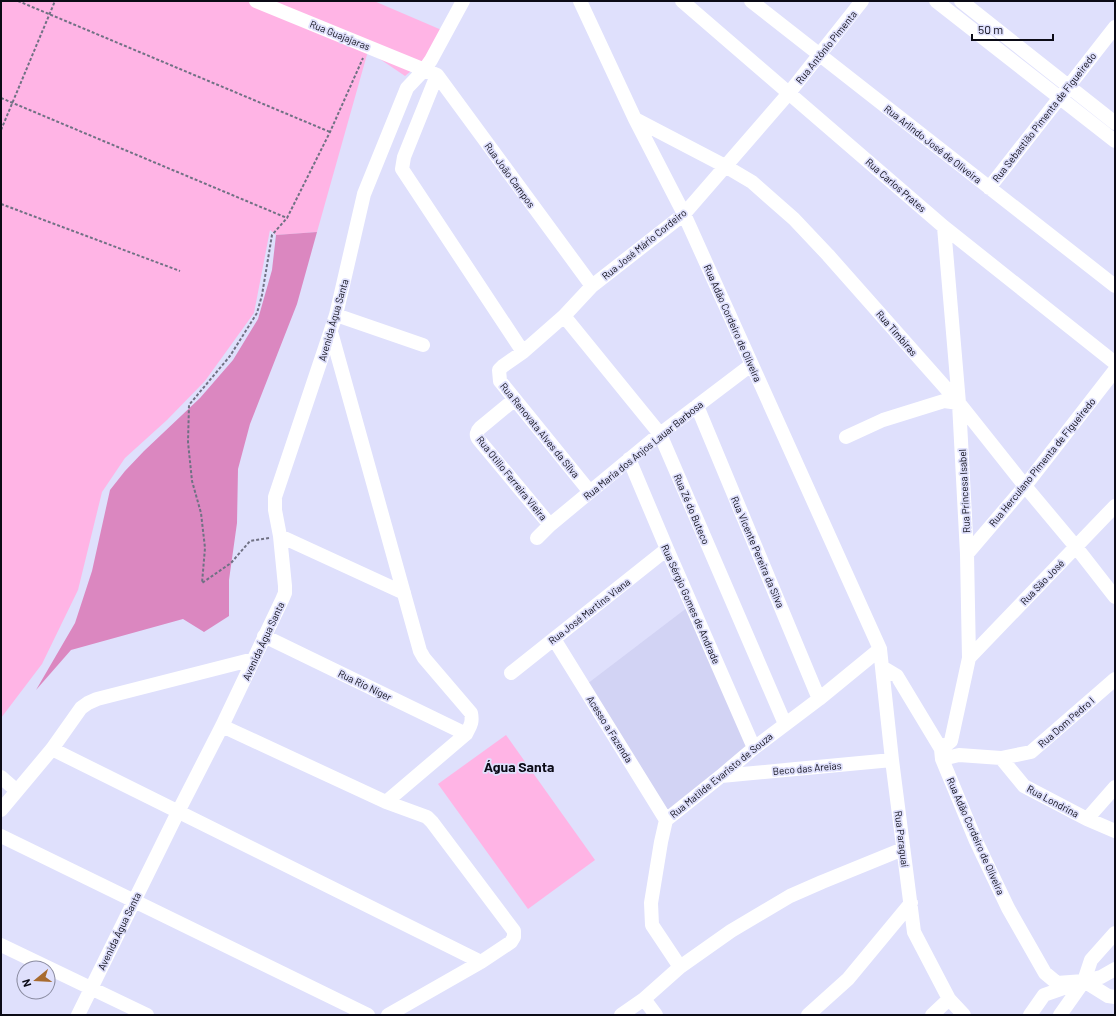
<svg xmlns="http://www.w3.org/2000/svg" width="1116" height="1016" font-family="Barlow,sans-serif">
<rect width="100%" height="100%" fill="#dfe0fc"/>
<!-- built -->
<path fill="#d2d3f4" d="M688,607L749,748L666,814L587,684Z"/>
<!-- green -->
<path fill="#ffb4e5" d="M1,1H374L444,31L427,58L405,76L368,51L317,232L276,235L270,230L254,313L205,381L167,420L125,458L102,492L78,590L42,664L1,718Z
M506,735L595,860L528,909L438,784Z"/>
<!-- forest -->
<path fill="#db87c0" d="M317,232L297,304L250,424L238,469L237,523L229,580V616L204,632L183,619L71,650L36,690L75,623L92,571L110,490L125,471L144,451L200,398L233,360L258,319L272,270L276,235Z"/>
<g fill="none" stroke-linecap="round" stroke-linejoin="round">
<!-- path -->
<path stroke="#707184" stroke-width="2" stroke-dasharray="3 2" stroke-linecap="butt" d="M18,1L330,132
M1,98L287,218L330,132L363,58
M1,130L55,1
M1,204L180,271
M269,538L250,541L231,563L202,583L205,548L201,513L192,481L188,442L189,405L230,356L257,313L262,295L272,235L287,218"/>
<!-- minor -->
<path stroke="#fff" stroke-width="14" d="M256,1L437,75L592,286
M580,1L635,119L684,214L880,649L892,760L914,932L949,999L964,1015
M682,1L944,227L1115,363
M751,1L1115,286
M936,1L1115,141
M961,1L1115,123
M437,75L404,157L402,169L523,352
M635,119L725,166L752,182L794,219L828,255L959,403L1025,486L1076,547L1115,597
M989,188L1115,27
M336,315L423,345
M564,316L660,434L785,724
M331,332L420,651L424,658L471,713C473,723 470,726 466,734L386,802
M514,400L480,428C477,431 475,435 479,440L550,525
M697,406L819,699
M846,437L883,420L944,401L959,403
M629,459L667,549L754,748
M590,492L500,381L499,370L503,366L523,352L564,316L592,286L684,214L789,93L862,1
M280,536L404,593
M537,538L550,525L660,434L751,365
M967,554L1025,486L1115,370
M264,636L466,734
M554,639L666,820
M969,658L1115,506
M882,667L897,676L941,749L942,759L976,841L1008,908L1045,973L1057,983L1084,981
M511,673L667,549
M222,726L386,802L427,817L432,822L514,931V937L511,942L481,962L388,1015
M52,749L481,962
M941,749L951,741L969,658L967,554L959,403L944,227
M1001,758L1024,786L1087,819L1115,831
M942,759L959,755L1001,758L1031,752L1115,679
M721,776L892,760
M1,777L17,791
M1,810L52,749L81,708L88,703L97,699L254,659
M1087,819L1115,787
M1,836L368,1015
M1,945L147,1015
M680,967L652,925L651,903L661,842L666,820L721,776L754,748L819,699L880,649
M1084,981L1108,996L1115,997
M644,999L656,1015
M78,1015L178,812L222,726L282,600L285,593V586L280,536L275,510V497L336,315L364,194L407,88L424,70L431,60L463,1
M621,1015L644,999L680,967L731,931L790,896L822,882L903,849
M808,1015L848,979L911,903
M932,1015L949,999
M1030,1015L1044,995L1084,981L1101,977L1115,969
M1060,1015L1084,981L1091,960L1115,933"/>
</g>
<g text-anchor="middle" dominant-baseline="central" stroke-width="3.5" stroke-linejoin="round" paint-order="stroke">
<!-- street labels -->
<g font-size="10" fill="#0b0b16" stroke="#dfe0fc">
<text transform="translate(340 35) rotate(22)">Rua Guajajaras</text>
<text transform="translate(826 47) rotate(-51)">Rua Antônio Pimenta</text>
<text transform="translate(1044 117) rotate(-52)">Rua Sebastião Pimenta de Figueiredo</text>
<text transform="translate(933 144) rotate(38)">Rua Arlindo José de Oliveira</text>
<text transform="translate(510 175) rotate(54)">Rua João Campos</text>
<text transform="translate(896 185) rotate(41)">Rua Carlos Prates</text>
<text transform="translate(644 244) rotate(-39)">Rua José Mário Cordeiro</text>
<text transform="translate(333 320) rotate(-74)">Avenida Água Santa</text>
<text transform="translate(733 323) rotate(66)">Rua Adão Cordeiro de Oliveira</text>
<text transform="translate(897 333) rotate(49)">Rua Timbiras</text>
<text transform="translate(540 430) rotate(51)">Rua Renovata Alves da Silva</text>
<text transform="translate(643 450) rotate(-39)">Rua Maria dos Anjos Lauar Barbosa</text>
<text transform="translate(1042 462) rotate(-51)">Rua Herculano Pimenta de Figueiredo</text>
<text transform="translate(512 478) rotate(51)">Rua Otilio Ferreira Vieira</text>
<text transform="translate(964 491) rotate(-93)">Rua Princesa Isabel</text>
<text transform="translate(692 509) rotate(67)">Rua Zé do Buteco</text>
<text transform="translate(758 552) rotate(67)">Rua Vicente Pereira da Silva</text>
<text transform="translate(1042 582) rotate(-46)">Rua São José</text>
<text transform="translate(691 604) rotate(66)">Rua Sérgio Gomes de Andrade</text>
<text transform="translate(589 611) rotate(-38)">Rua José Martins Viana</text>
<text transform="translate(263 641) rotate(-65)">Avenida Água Santa</text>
<text transform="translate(365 685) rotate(26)">Rua Rio Níger</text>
<text transform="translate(1066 722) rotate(-41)">Rua Dom Pedro I</text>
<text transform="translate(610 729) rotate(58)">Acesso a Fazenda</text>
<text transform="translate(807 768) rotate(-5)">Beco das Areias</text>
<text transform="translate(721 775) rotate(-39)">Rua Matilde Evaristo de Souza</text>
<text transform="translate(1053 801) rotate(28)">Rua Londrina</text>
<text transform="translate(976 836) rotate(66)">Rua Adão Cordeiro de Oliveira</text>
<text transform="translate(902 839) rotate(83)">Rua Paraguai</text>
<text transform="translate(119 931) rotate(-64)">Avenida Água Santa</text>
</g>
<!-- district labels -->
<g font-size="14" font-weight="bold" fill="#0b0b16" stroke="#dfe0fc">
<text x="519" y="766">Água Santa</text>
</g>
</g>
<!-- border -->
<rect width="1116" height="1016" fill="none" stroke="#0b0b16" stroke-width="4"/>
<!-- north arrow -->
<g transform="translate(36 980) rotate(252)"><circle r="19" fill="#dfe0fc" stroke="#8a8ba0"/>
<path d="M0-3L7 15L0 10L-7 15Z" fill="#a86b2f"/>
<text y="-6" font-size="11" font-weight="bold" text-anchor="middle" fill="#0b0b16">N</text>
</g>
<!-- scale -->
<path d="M972 34v6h81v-6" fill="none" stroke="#0b0b16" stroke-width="2"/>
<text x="978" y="34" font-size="12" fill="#0b0b16" stroke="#dfe0fc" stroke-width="3" paint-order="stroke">50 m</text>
</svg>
